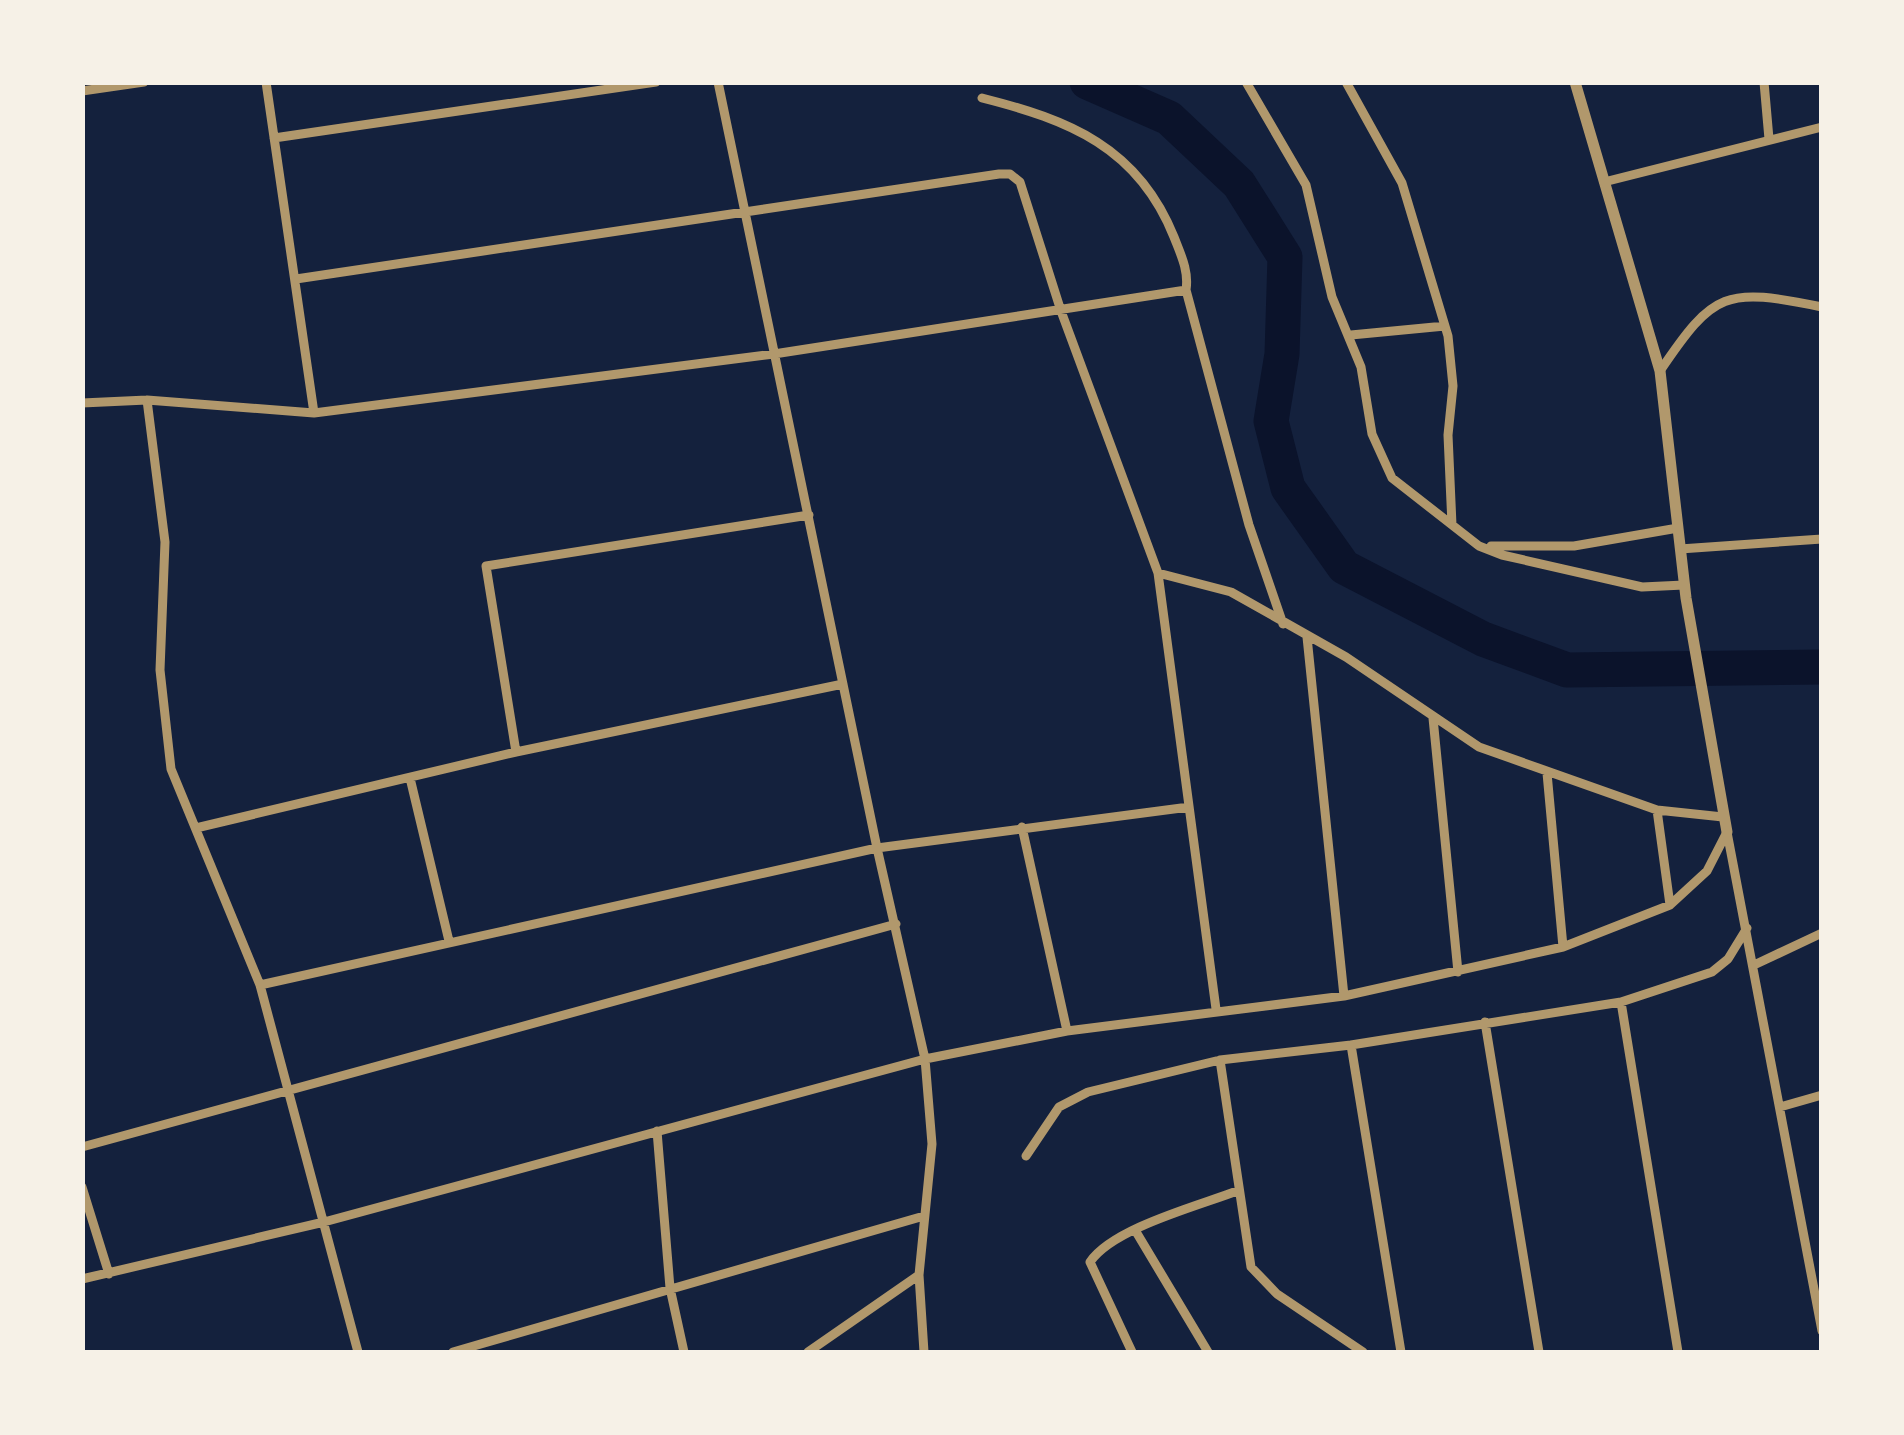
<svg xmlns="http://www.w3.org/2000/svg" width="1904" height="1435" font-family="'Varela Round',sans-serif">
<rect width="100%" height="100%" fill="#14213d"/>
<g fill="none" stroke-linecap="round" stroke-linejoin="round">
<!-- river -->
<path stroke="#0b132b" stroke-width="35" d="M1087,82L1169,118L1239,184L1285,257L1282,354L1271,421L1288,488L1344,567L1483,639L1567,670L1822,667"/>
<!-- minor -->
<path stroke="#b1986c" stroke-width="9" d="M266,82L314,413
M718,82L877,848L925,1059L932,1144L919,1275L924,1352
M1246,82L1306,185L1332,297L1361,367L1372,434L1392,478L1479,546L1502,555L1642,587L1684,585
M1346,82L1402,183L1448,336L1453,386L1448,435L1452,525
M1764,82L1769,139
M82,91L144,82
M982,98C1069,120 1138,147 1174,237C1181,255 1189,271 1186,290
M274,138L656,82
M1604,182L1822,127
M296,279L999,174H1010L1020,182L1061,311L1158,573L1216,1009
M1351,335L1445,326
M1660,371C1714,291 1725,287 1822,307
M147,400L165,542L160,670L171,769L260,985L358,1352
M82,403L147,400L314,413L774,354L1186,290L1249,525L1283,624
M1491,546H1574L1678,528
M1680,549L1822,539
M1158,573L1231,592L1346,657L1479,747L1657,810L1723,817
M1307,637L1344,996
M1433,718L1458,972
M516,752L486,566L809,515
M1547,773L1563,947
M410,778L449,941
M1657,810L1670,905
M1022,827L1067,1031
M196,828L516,752L843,684
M1727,832L1822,1331
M1754,965L1822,933
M260,985L877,848L1189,807
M1621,1002L1678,1352
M1485,1022L1539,1352
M1351,1045L1401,1352
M1220,1060L1251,1267L1277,1294L1363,1352
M1780,1107L1822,1095
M657,1131L670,1288L684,1352
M82,1147L896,924
M1026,1156L1059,1107L1088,1092L1220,1060L1351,1045L1621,1002L1712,972L1728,959L1747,928
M82,1187L109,1274
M1135,1230L1208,1352
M82,1279L324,1222L925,1059L1067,1031L1344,996L1563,947L1670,905L1707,871L1727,832
M453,1352L924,1216
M808,1352L919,1275
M1132,1352L1090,1262C1113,1228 1198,1206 1237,1191"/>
<!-- tertiary -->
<path stroke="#b1986c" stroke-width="11" d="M1575,82L1660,371L1686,598L1727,832"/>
</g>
<!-- border -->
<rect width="1904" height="1435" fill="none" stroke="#f6f1e7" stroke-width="170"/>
</svg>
